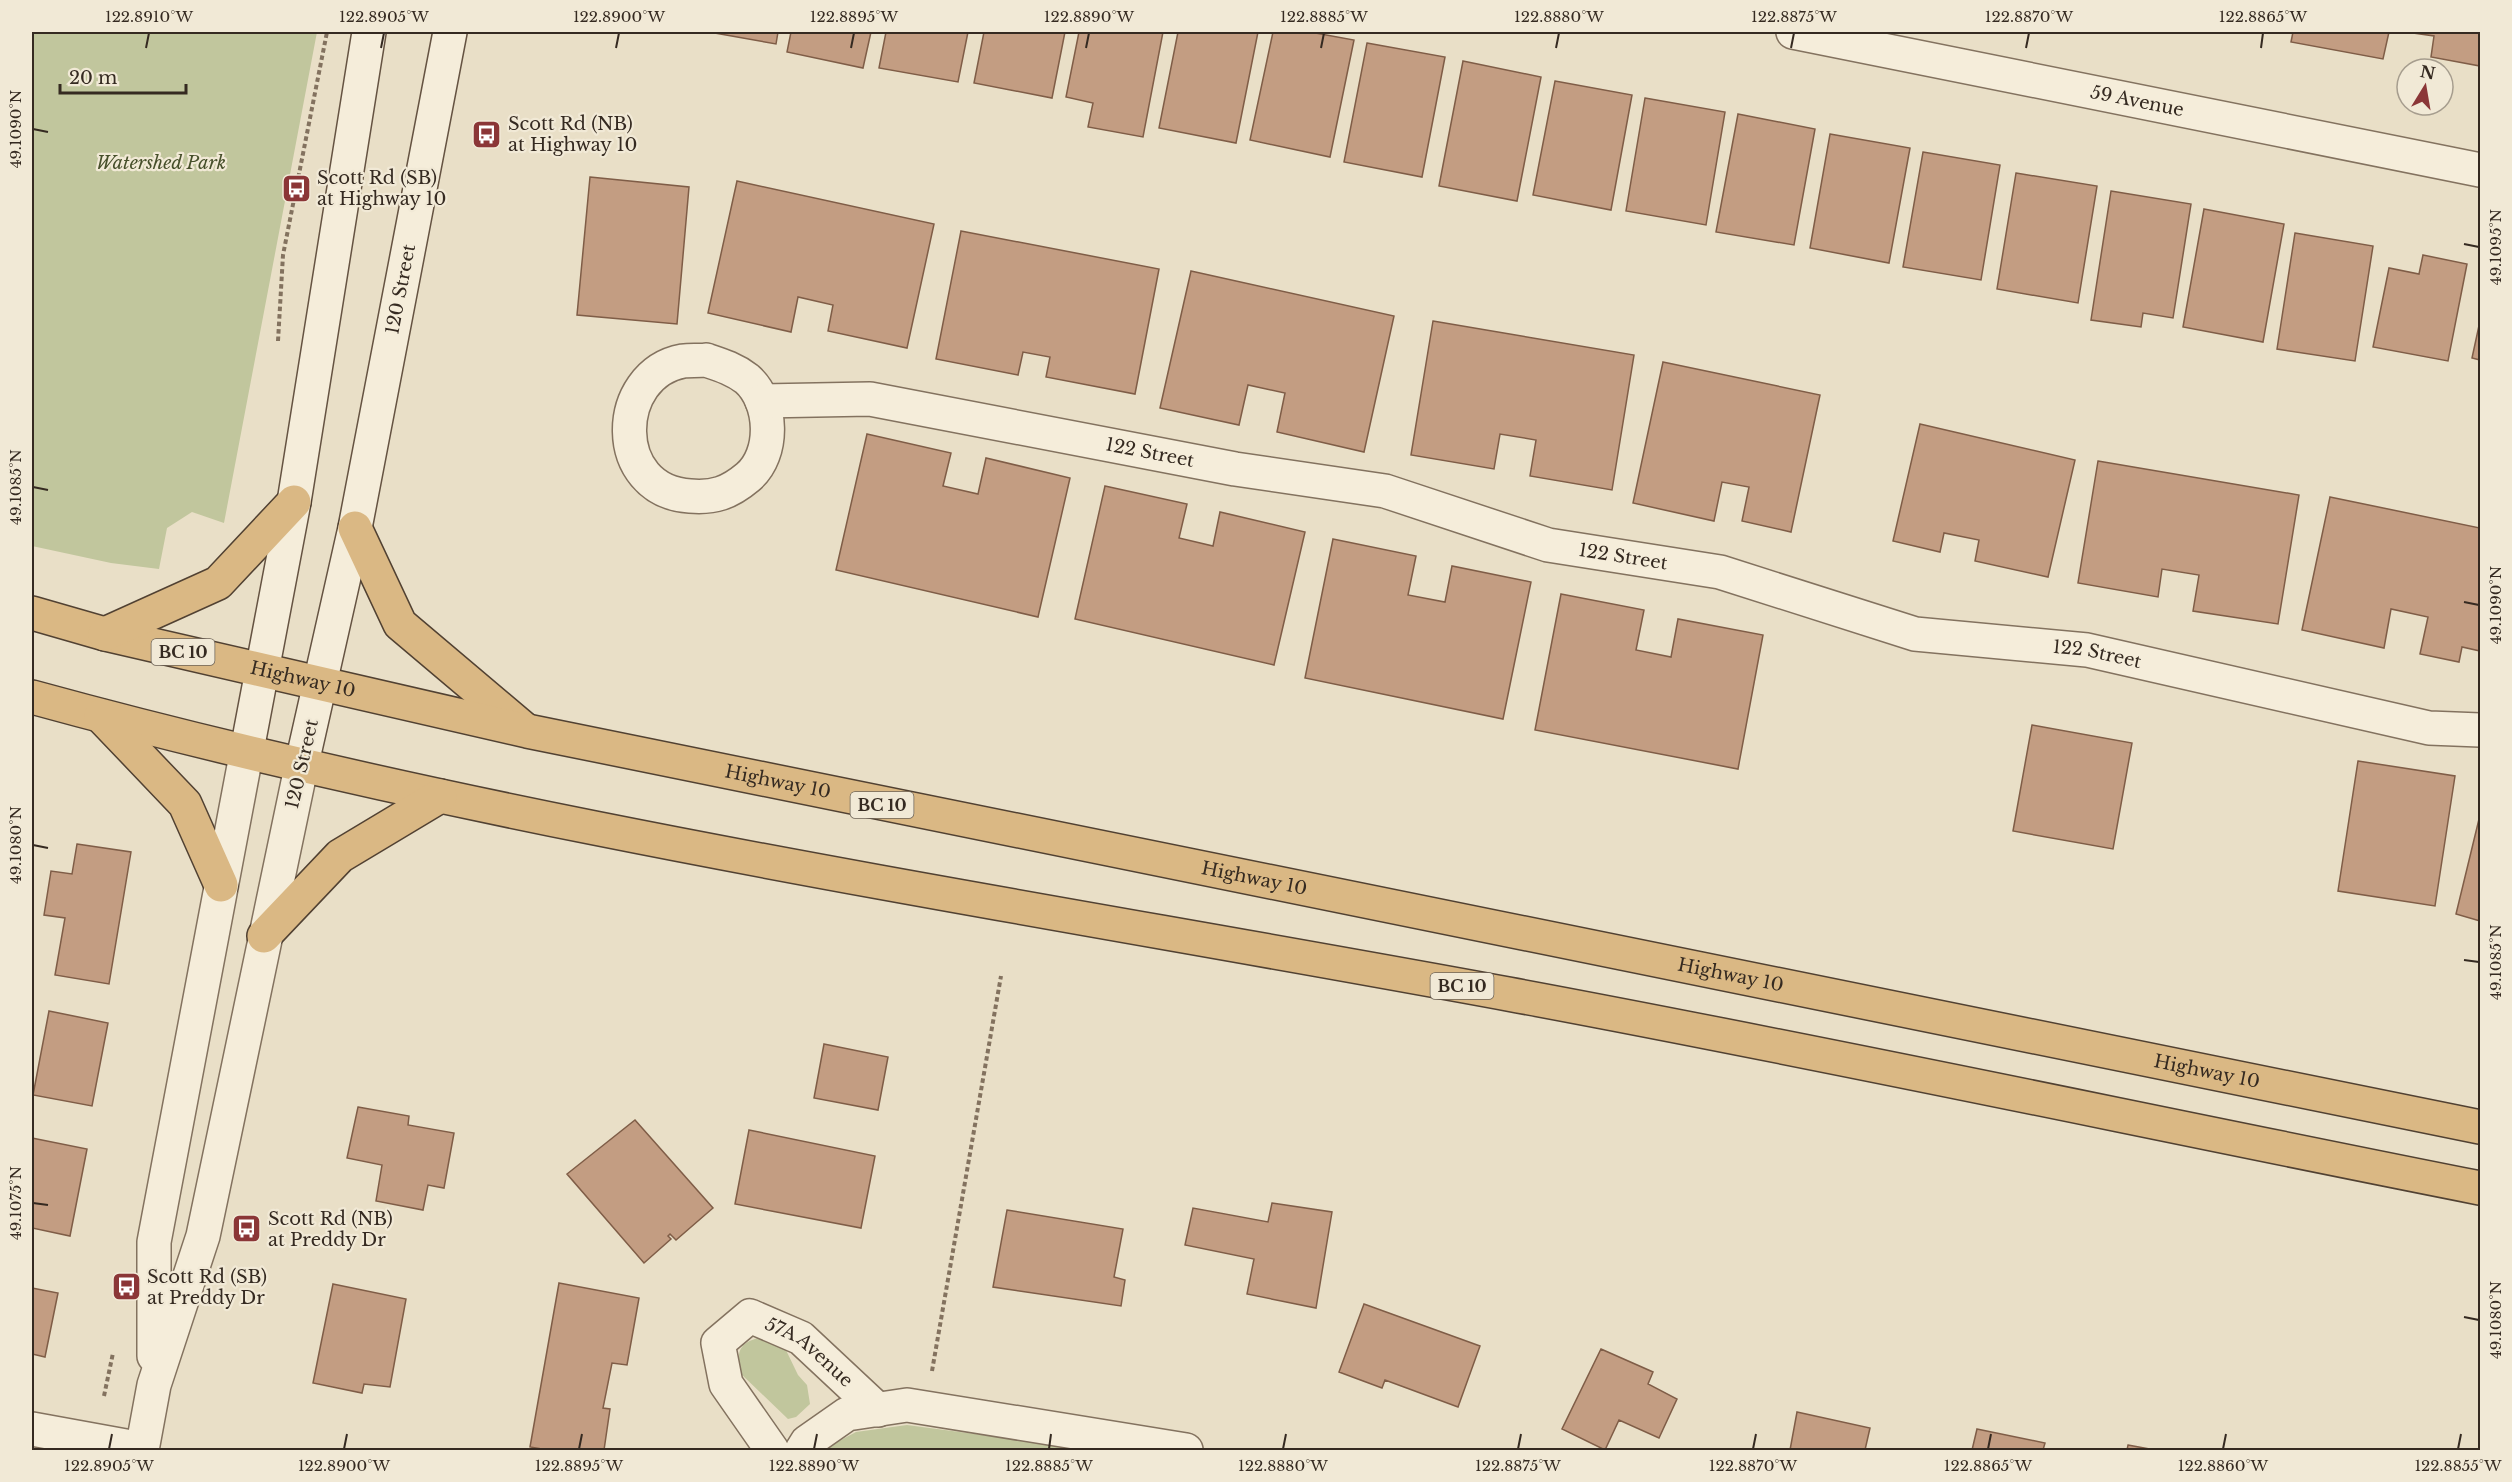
<svg xmlns="http://www.w3.org/2000/svg" width="2512" height="1482" font-family="'Libre Baskerville',serif">
<rect width="100%" height="100%" fill="#e9dfc7"/>
<!-- green -->
<path fill="#c1c69d" d="M32,32H317L224,523L192,512L167,528L159,569L111,563L32,546Z
M765,1336L784,1346L798,1375L807,1385L810,1404L796,1417L788,1419L739,1372C737,1348 740,1342 765,1336Z
M907,1425L1094,1450H822L856,1432Z"/>
<!-- building -->
<path fill="#c39d82" stroke="#7f5d47" stroke-width="1.5" d="M709,32H778L776,44Z
M791,32H871L863,68L787,52Z
M886,32H968L958,82L879,68Z
M984,32H1065L1052,98L974,83Z
M1079,32H1163L1143,137L1088,127L1093,103L1066,97Z
M1178,32H1258L1236,143L1159,128Z
M1273,32H1310L1354,40L1330,157L1250,140Z
M2293,32H2389L2383,59L2291,42Z
M2406,32H2480V66L2431,57L2434,36Z
M1367,43L1445,57L1422,177L1344,162Z
M1463,61L1541,77L1517,201L1439,186Z
M1555,81L1632,95L1611,210L1533,195Z
M1645,98L1725,112L1706,225L1626,211Z
M1738,114L1815,129L1794,245L1716,232Z
M1830,134L1910,148L1889,263L1810,248Z
M1923,152L2000,165L1981,280L1903,267Z
M2016,173L2097,186L2078,303L1997,289Z
M590,177L689,187L677,324L577,315Z
M737,181L934,224L907,348L828,331L833,305L798,297L791,332L708,313Z
M2111,191L2191,204L2173,318L2143,313L2141,327L2091,320Z
M2204,209L2284,224L2263,342L2183,327Z
M961,231L1159,269L1135,394L1046,377L1050,357L1023,352L1018,375L936,359Z
M2295,233L2373,246L2355,361L2277,349Z
M2423,255L2467,264L2448,361L2373,347L2389,268L2419,274Z
M1191,271L1394,316L1364,452L1277,432L1285,393L1248,385L1239,425L1160,408Z
M1433,321L1634,355L1612,490L1530,476L1536,440L1500,434L1494,469L1411,455Z
M2480,321V360L2472,358Z
M1663,362L1820,395L1791,532L1742,521L1749,487L1722,482L1714,521L1633,503Z
M1920,424L2075,460L2048,577L1975,561L1979,540L1944,533L1940,552L1893,541Z
M867,434L951,453L943,486L978,494L986,458L1070,478L1038,617L836,570Z
M2098,461L2299,495L2278,624L2193,611L2199,575L2162,569L2158,597L2078,583Z
M1105,486L1187,504L1179,538L1213,546L1220,512L1305,532L1274,665L1075,619Z
M2330,497L2480,528V651L2462,647L2459,662L2420,654L2428,617L2391,609L2384,648L2302,630Z
M1333,539L1416,556L1408,595L1445,602L1452,566L1531,582L1503,719L1305,678Z
M1561,594L1644,610L1636,650L1671,657L1678,619L1763,635L1738,769L1535,730Z
M2032,725L2132,743L2113,849L2013,831Z
M2358,761L2455,776L2435,906L2338,891Z
M2480,815V921L2456,914Z
M77,844L131,852L109,984L55,975L65,918L44,915L51,871L72,874Z
M49,1011L108,1023L92,1106L33,1095Z
M824,1044L888,1057L878,1110L814,1098Z
M358,1107L409,1116L408,1125L454,1133L444,1188L428,1185L423,1210L376,1201L382,1165L347,1158Z
M635,1120L713,1208L676,1240L670,1234L668,1236L671,1239L644,1263L567,1174Z
M749,1130L875,1156L861,1228L735,1204Z
M32,1138L87,1149L70,1236L32,1228Z
M1272,1203L1332,1212L1316,1308L1247,1294L1254,1259L1185,1245L1193,1208L1268,1222Z
M1007,1210L1123,1229L1114,1277L1125,1280L1121,1306L993,1287Z
M559,1283L639,1298L627,1365L612,1363L603,1408L610,1409L604,1450H548L530,1447Z
M333,1284L406,1299L390,1387L364,1384L362,1393L313,1383Z
M32,1288L58,1293L45,1357L32,1354Z
M1364,1304L1480,1346L1458,1407L1385,1380L1382,1388L1339,1372Z
M1601,1349L1653,1372L1648,1384L1677,1399L1659,1438L1619,1420L1605,1450L1562,1429Z
M1797,1412L1870,1428L1865,1450H1790Z
M1977,1429L2045,1443L2043,1450H1972Z
M2128,1445L2155,1450H2127Z"/>
<g fill="none" stroke-linecap="round" stroke-linejoin="round">
<defs>
<g id="minor">
<path id="s1" d="M1793,32L2480,170"/>
<path d="M706,360C721,365 734,369 747,379C773,402 775,454 748,477C729,493 714,498 690,496C609,491 612,374 683,361C690,360 698,361 706,360Z"/>
<path id="s2" d="M762,401L870,399L1235,469L1385,491L1548,545L1720,572L1915,634L2087,650L2429,728L2480,730"/>
<path d="M32,1429L142,1449"/>
<path id="s3" d="M772,1450L726,1384L718,1343L750,1316L801,1338L878,1410"/>
<path d="M802,1450L807,1442L847,1414L907,1405L1186,1450"/>
</g>
<path id="tertiary" d="M154,1356V1242L247,750
M142,1450L154,1385L203,1236L302,763"/>
<g id="secondary">
<path d="M247,750L294,502L369,32"/>
<path id="s4" d="M302,763L355,528L450,32"/>
</g>
<g id="trunk">
<path d="M355,528L400,624L523,728"/>
<path id="s5" d="M32,613L105,634L527,731L2480,1127"/>
<path d="M105,634L218,583L294,502"/>
<path d="M32,697C516,830 1015,903 1508,994C1833,1054 2156,1124 2480,1188"/>
<path d="M101,716L185,804L221,885"/>
<path d="M264,936L340,856L440,796"/>
</g>
</defs>
<!-- minor casing -->
<use href="#minor" stroke="#83725f" stroke-width="36"/>
<!-- tertiary casing -->
<use href="#tertiary" stroke="#83725f" stroke-width="36"/>
<!-- secondary casing -->
<use href="#secondary" stroke="#655342" stroke-width="36"/>
<!-- trunk casing -->
<use href="#trunk" stroke="#514132" stroke-width="36"/>
<!-- path -->
<path stroke="#83725f" stroke-width="4" stroke-dasharray="4.5 3" stroke-linecap="butt" d="M278,341L283,255L327,32
M932,1371L1001,976
M104,1396L113,1353"/>
<!-- minor -->
<use href="#minor" stroke="#f5edda" stroke-width="33"/>
<!-- tertiary -->
<use href="#tertiary" stroke="#f5edda" stroke-width="33"/>
<!-- secondary -->
<use href="#secondary" stroke="#f5edda" stroke-width="33"/>
<!-- trunk -->
<use href="#trunk" stroke="#dab884" stroke-width="33"/>
</g>
<!-- ticks -->
<path fill="none" stroke="#352a21" stroke-width="2" d="M146,48L149,33M381,48L384,33M616,48L619,33M851,48L854,33M1086,48L1089,33M1321,48L1324,33M1556,48L1559,33M1791,48L1794,33M2026,48L2029,33M2261,48L2263,33M33,129L48,132M2464,244L2479,247M33,487L48,490M2464,602L2479,605M33,845L48,848M2464,960L2479,962M33,1203L48,1205M2464,1317L2479,1320M109,1449L112,1434M344,1449L347,1434M579,1449L582,1434M814,1449L817,1434M1049,1449L1051,1434M1283,1449L1286,1434M1518,1449L1521,1434M1753,1449L1756,1434M1988,1449L1991,1434M2223,1449L2226,1434M2458,1449L2461,1434"/>
<!-- icons -->
<defs>
<symbol id="bus-square" viewBox="-11 -11 22 22"><rect x="-9" y="-9" width="18" height="18" rx="4" fill="#8b3637" stroke="#f1e9d6"/><path d="M-5-6H5V4H4V6H2V4H-2V6H-4V4H-5ZM-3.5-4V0h7V-4ZM-3.5 1.2v1.5H-2V1.2ZM2 1.2v1.5H3.5V1.2Z" fill="#fff"/></symbol>
</defs>
<g fill-rule="evenodd">
<use href="#bus-square" x="470" y="118" width="33" height="33"/>
<use href="#bus-square" x="280" y="172" width="33" height="33"/>
<use href="#bus-square" x="230" y="1212" width="33" height="33"/>
<use href="#bus-square" x="110" y="1270" width="33" height="33"/>
</g>
<g text-anchor="middle" dominant-baseline="central" stroke-width="4.5" stroke-linejoin="round" paint-order="stroke">
<!-- shield labels -->
<g fill="#f1e9d6" stroke="#6d6357" stroke-width="1.5">
<rect x="151.5" y="639" width="63" height="26" rx="4.5"/>
<rect x="850.5" y="792" width="63" height="26" rx="4.5"/>
<rect x="1430.5" y="973" width="63" height="26" rx="4.5"/>
</g>
<g font-size="16" font-weight="bold" fill="#352a21">
<text x="183" y="652">BC 10</text>
<text x="882" y="805">BC 10</text>
<text x="1462" y="986">BC 10</text>
</g>
<!-- street labels -->
<g font-size="18" fill="#352a21" stroke="#f1e9d6">
<text stroke="none"><textPath href="#s1" startOffset="351">59 Avenue</textPath></text>
<text stroke="none"><textPath href="#s4" startOffset="484">120 Street</textPath></text>
<text stroke="none"><textPath href="#s2" startOffset="393">122 Street</textPath></text>
<text stroke="none"><textPath href="#s2" startOffset="879">122 Street</textPath></text>
<text stroke="none"><textPath href="#s2" startOffset="1365">122 Street</textPath></text>
<text stroke="none"><textPath href="#s5" startOffset="279">Highway 10</textPath></text>
<text transform="translate(302 764) rotate(-77)">120 Street</text>
<text stroke="none"><textPath href="#s5" startOffset="765">Highway 10</textPath></text>
<text stroke="none"><textPath href="#s5" startOffset="1251">Highway 10</textPath></text>
<text stroke="none"><textPath href="#s5" startOffset="1737">Highway 10</textPath></text>
<text stroke="none"><textPath href="#s5" startOffset="2223">Highway 10</textPath></text>
<text stroke="none"><textPath href="#s3" startOffset="234">57A Avenue</textPath></text>
</g>
<!-- poi labels -->
<g font-size="18" fill="#352a21" stroke="#f1e9d6" text-anchor="start">
<text x="508" y="124">Scott Rd (NB)<tspan x="508" dy="21">at Highway 10</tspan></text>
<text x="317" y="178">Scott Rd (SB)<tspan x="317" dy="21">at Highway 10</tspan></text>
<text x="268" y="1219">Scott Rd (NB)<tspan x="268" dy="21">at Preddy Dr</tspan></text>
<text x="147" y="1277">Scott Rd (SB)<tspan x="147" dy="21">at Preddy Dr</tspan></text>
</g>
<!-- park labels -->
<g font-size="18" font-style="italic" fill="#464f2a" stroke="#f1e9d6">
<text x="161" y="163">Watershed Park</text>
</g>
</g>
<!-- border -->
<rect width="2512" height="1482" fill="none" stroke="#f1e9d6" stroke-width="66"/>
<!-- north arrow -->
<g transform="translate(2425 87) rotate(11)"><circle r="28" fill="#f1e9d6" stroke="#a69d8e" stroke-width="1.5"/>
<path d="M0-4.5L10 22L0 15L-10 22Z" fill="#8b3637"/>
<text y="-9" font-size="16" font-weight="bold" text-anchor="middle" fill="#352a21">N</text>
</g>
<!-- scale -->
<path d="M60 84v9h126v-9" fill="none" stroke="#352a21" stroke-width="3"/>
<text x="69" y="84" font-size="18" fill="#352a21" stroke="#f1e9d6" stroke-width="4.5" paint-order="stroke">20 m</text>
<rect x="33" y="33" width="2446" height="1416" fill="none" stroke="#352a21" stroke-width="2"/>
<g font-size="15" text-anchor="middle" fill="#352a21">
<text x="149" y="22">122.8910°W</text>
<text x="384" y="22">122.8905°W</text>
<text x="619" y="22">122.8900°W</text>
<text x="854" y="22">122.8895°W</text>
<text x="1089" y="22">122.8890°W</text>
<text x="1324" y="22">122.8885°W</text>
<text x="1559" y="22">122.8880°W</text>
<text x="1794" y="22">122.8875°W</text>
<text x="2029" y="22">122.8870°W</text>
<text x="2263" y="22">122.8865°W</text>
<text transform="translate(16 129) rotate(-90)" y="5">49.1090°N</text>
<text transform="translate(2496 247) rotate(-90)" y="5">49.1095°N</text>
<text transform="translate(16 487) rotate(-90)" y="5">49.1085°N</text>
<text transform="translate(2496 605) rotate(-90)" y="5">49.1090°N</text>
<text transform="translate(16 845) rotate(-90)" y="5">49.1080°N</text>
<text transform="translate(2496 962) rotate(-90)" y="5">49.1085°N</text>
<text transform="translate(16 1203) rotate(-90)" y="5">49.1075°N</text>
<text transform="translate(2496 1320) rotate(-90)" y="5">49.1080°N</text>
<text x="109" y="1471">122.8905°W</text>
<text x="344" y="1471">122.8900°W</text>
<text x="579" y="1471">122.8895°W</text>
<text x="814" y="1471">122.8890°W</text>
<text x="1049" y="1471">122.8885°W</text>
<text x="1283" y="1471">122.8880°W</text>
<text x="1518" y="1471">122.8875°W</text>
<text x="1753" y="1471">122.8870°W</text>
<text x="1988" y="1471">122.8865°W</text>
<text x="2223" y="1471">122.8860°W</text>
<text x="2458" y="1471">122.8855°W</text>
</g>
</svg>
